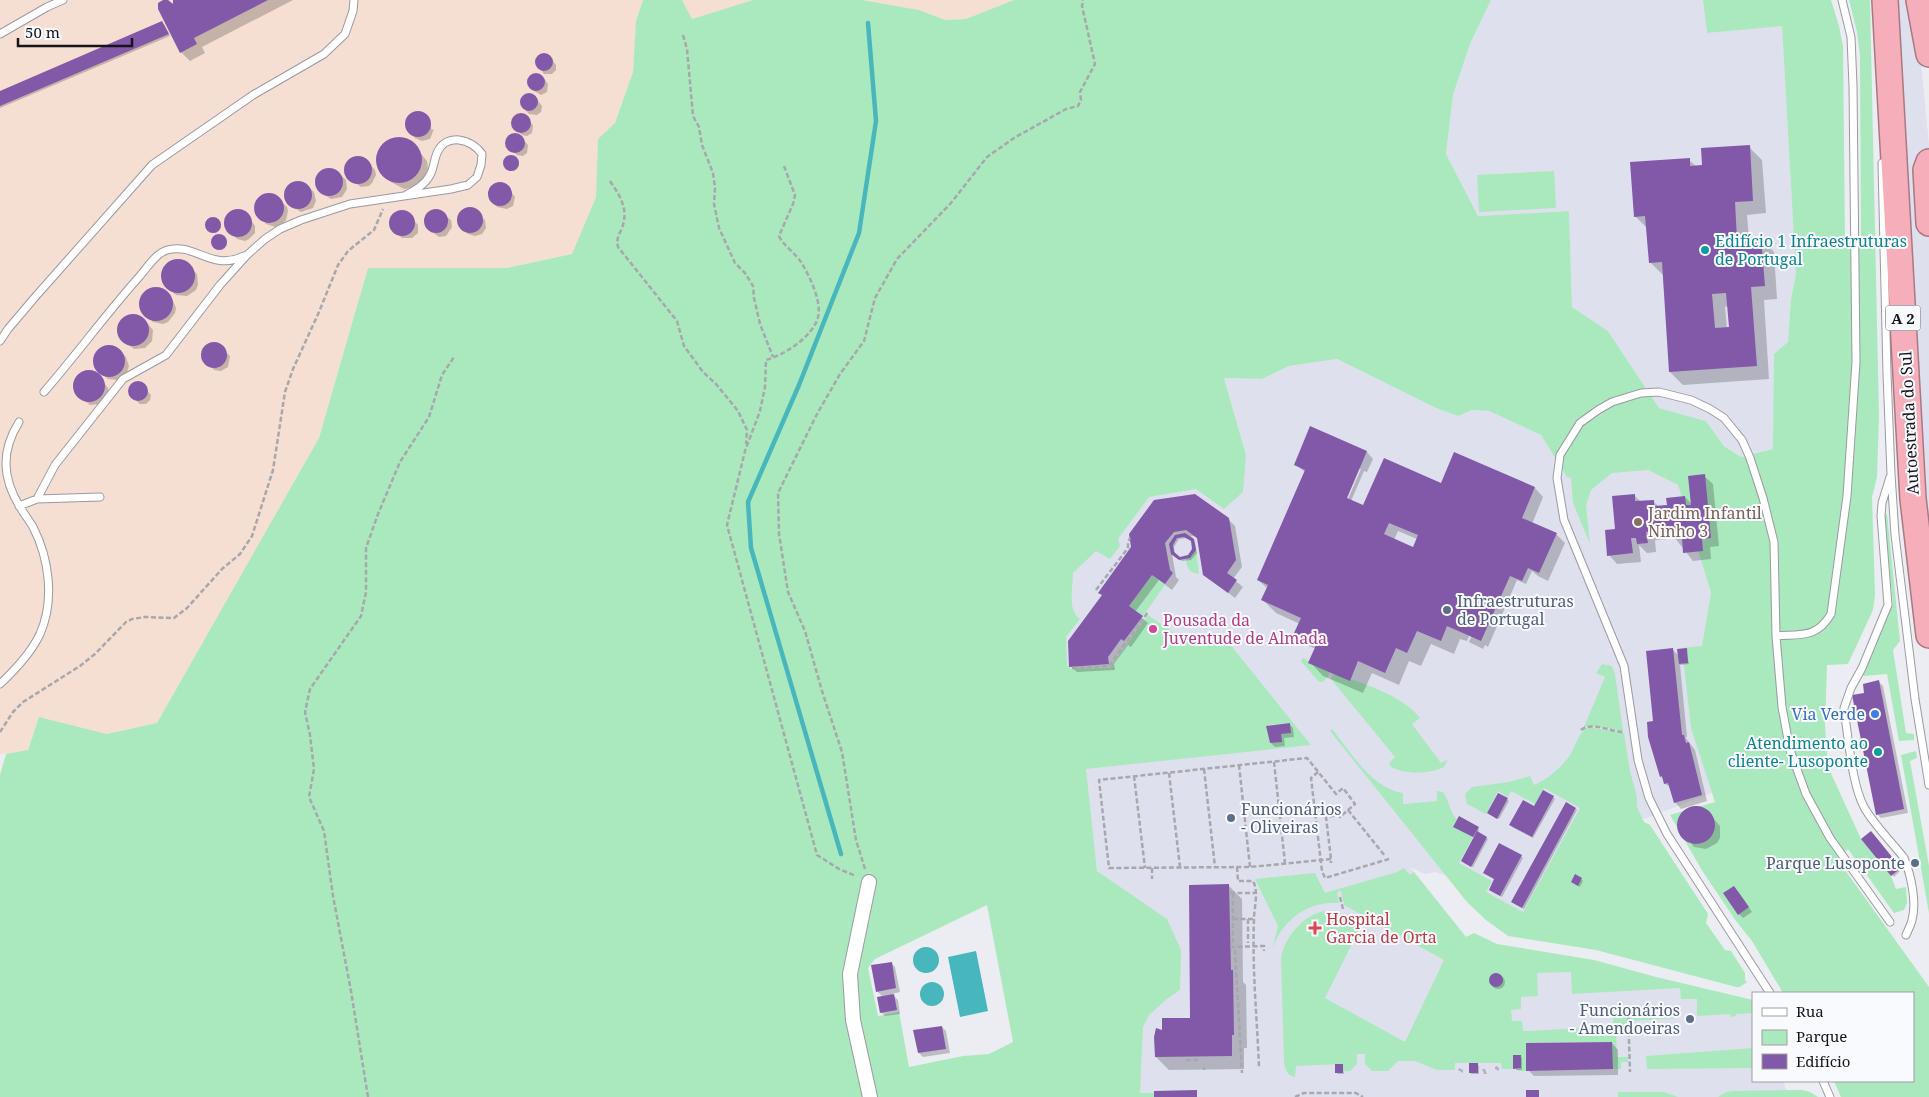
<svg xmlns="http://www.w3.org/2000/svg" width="1929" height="1097" font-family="'Noto Serif',serif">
<rect width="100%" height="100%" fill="#ececf3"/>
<!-- built -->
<path fill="#dfe0ee" d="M1491,0H1703L1707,33L1782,25L1796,274L1791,299L1788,343L1773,449L1741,457L1724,446L1706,421L1659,408L1608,331L1572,307L1569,211L1478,216L1446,154L1453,95L1470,44Z
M1872,0H1915L1929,145V576L1915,413Z
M1337,359L1436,408L1458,416L1472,410L1489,411L1541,435L1567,477L1628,459L1678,485L1711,593L1693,713L1719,790L1634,823L1586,805L1524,916L1460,880L1435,872L1425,874L1410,867L1466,937L1472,941L1634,973L1753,1008V1081H1783L1789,1097H1092L1111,881L1097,871L1085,769L1055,644L1065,569L1131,497L1246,455L1224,378L1262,379L1289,366Z"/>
<!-- industrial -->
<path fill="#f5ded2" d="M0,0H643L636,21L633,72L615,123L598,139L596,197L572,254L507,268H368L319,438L157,723L107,734L39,717L27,751L0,754Z
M682,0H753L692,19Z
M862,0H1014L966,19L945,20L919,10Z"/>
<!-- green -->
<path fill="#aae9bd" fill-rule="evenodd" d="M643,0H682L692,19L753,0H862L919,10L945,20L966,19L1014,0H1491L1470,44L1453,95L1446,154L1478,216L1569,211L1572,307L1608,331L1659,408L1706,421L1724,446L1741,457L1773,449L1774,354L1788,342L1791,299L1796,274L1782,26L1707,33L1703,0H1831L1839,26L1843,46L1845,242H1861L1860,56L1857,32L1849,0H1870L1879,416L1877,477L1872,497L1875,595L1873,610L1848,664L1827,665L1825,727L1828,767L1861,839L1891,876L1896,889L1906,887L1907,903L1904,910L1894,913L1848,849L1837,859L1929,987V1097H1841L1834,1081H1913V993H1783L1752,941L1736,921L1703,872L1670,815L1715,802L1691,728L1682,648L1702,646L1711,593L1678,485L1648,470L1612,473L1591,490L1586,505L1590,544L1573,503L1571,478L1567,477L1541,435L1489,411L1472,410L1458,416L1436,408L1337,359L1289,366L1262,379L1224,378L1246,455L1243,492L1224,509L1196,489L1149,497L1118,539L1120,546L1110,559L1096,551L1073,573C1073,587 1067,610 1080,619L1066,637L1067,665L1071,669L1110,668L1148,615L1190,644L1225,638L1311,745L1086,769L1097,871L1167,919L1181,950L1180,990L1168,998L1149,1015L1143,1027L1140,1093H1154V1097H0V775L6,754L28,750L39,717L107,734L157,723L319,438L368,268H507L572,254L596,197L598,139L615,123L633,72L636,21ZM1290,723L1291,733L1281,734V742L1270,743L1266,727L1268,725ZM987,905L1013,1042L989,1054L963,1056L909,1067L899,1012L878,1016L868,968L875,959Z
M1554,171L1556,208L1479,212L1477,175Z
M1887,514L1900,641L1893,650L1906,733L1914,734V740L1899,741L1887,674L1864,676L1862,673L1893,604L1884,516Z
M1196,550L1199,574L1191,572L1187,566L1186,559L1190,558Z
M1152,575L1165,585L1143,616L1129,606Z
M1303,658L1330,672L1327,678L1322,682L1318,681L1301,661Z
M1602,664L1612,666L1615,674L1623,731L1593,726L1584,727L1605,677L1596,673Z
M1333,674C1361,682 1402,695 1420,718L1412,724L1441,763L1448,759L1444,767C1431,774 1403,775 1390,766L1389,763L1395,757L1331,679Z
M1589,727L1624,733L1630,771L1637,797V807L1644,822L1650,825L1708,914L1706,923L1725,950L1731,951L1745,973V980L1747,982L1740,987H1736L1596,950L1508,936L1486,920L1467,902L1330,731L1332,729C1351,752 1372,789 1403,793V804L1437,801V791L1443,792C1450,801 1448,810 1457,819L1454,827L1473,837L1459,863L1492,881L1486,892L1523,912L1580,808L1544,788L1535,804L1511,791L1508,797L1498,791L1486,814L1467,804L1465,794L1472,787L1509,782L1530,776L1534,785C1548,779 1561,768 1570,755C1576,746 1579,730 1589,727Z
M1916,751L1917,758L1910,761L1929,866V913L1901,755Z
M1404,868L1410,875L1414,872L1466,937L1474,933L1497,944L1594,960L1656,977L1753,1000V1013L1736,1014V1016L1730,1017V1014L1697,1016V999H1681L1680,988L1572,994L1571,972L1537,973L1538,996L1521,997V1009L1511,1010L1512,1021H1522L1523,1031H1528L1613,1026V1016L1627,1015V1032L1616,1033L1617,1057H1628V1062H1621V1069H1613L1612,1042L1526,1043V1071H1518V1069L1521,1068V1055H1513V1069H1502L1501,1063H1455V1070H1437L1415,1061H1398L1388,1071H1372L1365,1064V1054H1357V1064L1350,1071H1343V1064L1296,1066L1295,1077C1287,1076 1285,1069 1284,1062L1281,959C1283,936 1312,904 1337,912C1345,914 1353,921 1361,926L1325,998L1405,1042L1444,960L1344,905L1341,891L1337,892L1339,903C1307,901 1281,921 1272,951L1278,926L1255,879L1315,873L1325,893L1397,872Z
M1673,1013L1675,1018L1631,1021L1630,1015Z
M1753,1048V1068L1647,1069L1646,1056Z
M1802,1090L1810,1092L1818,1097H1718L1726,1092L1732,1091Z
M1618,1092H1664L1678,1097H1618Z"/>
<!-- water -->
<path fill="#48b7bd" d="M913 960a13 13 0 1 1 26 0a13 13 0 1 1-26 0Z
M976,951L988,1011L960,1017L948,957Z
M920 994a12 12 0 1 1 24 0a12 12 0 1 1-24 0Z"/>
<!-- shadow -->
<path fill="#0003" fill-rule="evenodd" d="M175,0H293L202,47L205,53L190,61L181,52L159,9L174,7Z
M164,24L170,36L0,108V93Z
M541,55L549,56L556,65V70L552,74H544L536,63L537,58Z
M533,75L541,76L545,80L548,84L547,92L541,95L531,89L528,84L529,78Z
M527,95L535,97L542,106L541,112L537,115L529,114L521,105L523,97Z
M416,113L427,117L432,130L434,129L430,139L422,141L415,138L406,127L409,116Z
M518,115H523L533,125L532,133L527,136L522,135L513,126L514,118Z
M513,135L520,136L528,145L527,153L523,156L517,155L508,147V138Z
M392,139H406L412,143L427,161L428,168L423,181L411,188L404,189L391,182L384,175L378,162L381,148Z
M1749,147L1762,160L1766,213L1747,215L1749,239L1761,238L1774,252L1777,299L1764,300L1769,379L1683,385L1670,372L1663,275L1650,262L1648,229L1635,216L1689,160L1696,166H1703ZM1728,306L1730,328L1727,329L1725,307Z
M505 164a7 7 0 1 1 14 0a7 7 0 1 1-14 0Z
M356,157L365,159L375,170L376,175L372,183L369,186L361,187L348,178L345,170L348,161Z
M331,169L335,170L346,180L347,189L342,197L331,199L323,194L317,186V178L322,170Z
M294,182H302L314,192L316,201L313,208L301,212L289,204L285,192L290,184Z
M500,184L507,186L515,197L513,206L507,209L497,207L493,202L490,192L493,186Z
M267,195L276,196L287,207L288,211L286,220L283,223L275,227L266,224L256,211L257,202Z
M472,209L485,220L486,228L482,234L475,236L468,234L463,229L459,219L462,212Z
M437,210L451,220L452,227L446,236L439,237L427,228L425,221L428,214Z
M236,211L247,214L255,226V233L249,239L245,241L237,239L226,227V219L228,215Z
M398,212H406L418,225V233L412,238H402L392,228V217Z
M207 226a7 7 0 1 1 14 0a7 7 0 1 1-14 0Z
M213 243a7 7 0 1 1 14 0a7 7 0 1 1-14 0Z
M173,260L184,261L197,274L198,285L196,290L187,296L176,295L163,283L162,272L168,263Z
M158,288L172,298L176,308L175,313L168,322L163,324L153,322L141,309V298L148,290Z
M137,315L142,317L153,330L152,341L145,348L134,349L121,339L118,328L119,324L127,316Z
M213,344L220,346L230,356L228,367L221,371L214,370L202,357L204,350Z
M108,346L118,349L126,357L129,366L126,375L117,380L108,379L96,367L95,363L97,353L104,347Z
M88,372L98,375L108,388L109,393L100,404L90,405L77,394L75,385L79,376Z
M135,384H141L151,395L150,400L146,404H140L131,396V387Z
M1311,428L1367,452L1373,459L1367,472L1364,471L1351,501L1364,507L1441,485L1455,454L1535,488L1543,497L1532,524L1556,534L1565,543L1548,581L1538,576L1532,571L1526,584L1517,580L1488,647L1485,645L1483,649L1469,642L1493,587H1490L1467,641L1460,639L1454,654L1431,644L1421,666L1409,661L1399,685L1372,673L1363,693L1323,676L1310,662L1316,649L1309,646L1295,633L1300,624L1276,613L1263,600L1268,589L1258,580L1305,472L1295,464ZM1358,469H1361L1332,536ZM1398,531L1417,539L1413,549L1394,540Z
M1704,476L1713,484L1719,546L1710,547L1711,559L1693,561L1675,538L1655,540L1656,552L1647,553L1639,545L1641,562L1617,564L1609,555L1616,530L1634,495L1641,502L1653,501L1659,507L1668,506L1685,497L1692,504Z
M1228,519L1235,526L1242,567L1233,579L1243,587L1235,598L1204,574L1198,539L1194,536L1188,537L1195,542L1197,553L1191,560L1182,561L1172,554L1176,577L1179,580L1172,590L1159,580L1135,612L1148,623L1131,647L1128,645L1114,664L1115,670L1077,672L1070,666L1103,596L1132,547L1130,534ZM1187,538L1192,541L1193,550L1188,557L1180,558L1175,554L1174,547L1179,539Z
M1686,649L1689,664L1680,665L1687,737H1685L1695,750L1707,801L1681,809L1675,802L1671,787L1665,784L1661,776L1655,722L1673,650L1679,656Z
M1879,682L1883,686L1908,813L1881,818L1877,814L1866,694Z
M1289,724L1293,728L1294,737L1284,738L1285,746L1275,747L1271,743Z
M1499,794L1509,801L1499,819L1491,815Z
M1553,797L1555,799L1533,838L1512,827L1535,808Z
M1693,807L1705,809L1720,826V838L1717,843L1706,849L1694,847L1680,830V818L1683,813Z
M1576,809L1577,810L1524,909L1515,904Z
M1456,828H1478L1479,830L1478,833L1488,839L1473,867L1464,863L1475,838Z
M1871,833L1901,870L1894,877L1863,839Z
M1521,856L1523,858L1502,897L1492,891Z
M1581,879L1583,881L1580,887L1572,882Z
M1229,886L1242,899L1243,982L1246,985L1247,1048H1244V1069L1169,1070L1156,1057L1164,1032L1192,1019Z
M1738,891L1752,912L1743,918L1739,914Z
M891,963L895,967L900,992L892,994L898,1000L900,1014L885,1016L881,1012L883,997L877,991Z
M1491 982a7 7 0 1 1 14 0a7 7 0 1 1-14 0Z
M942,1027L946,1031L950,1053L923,1057L919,1053Z
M1612,1043L1618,1050V1075L1534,1076L1528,1070Z
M1520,1056L1522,1058V1070H1516L1515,1068Z
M1477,1064L1479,1066V1074H1472L1470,1073Z
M1342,1065L1344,1074H1338L1337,1073Z
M1497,1066L1499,1068V1071L1495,1069V1067Z
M1459,1068L1463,1070V1073L1458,1070Z
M1482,1069H1485L1487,1074H1484Z"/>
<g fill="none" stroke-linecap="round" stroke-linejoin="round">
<!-- stream -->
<path stroke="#48b7bd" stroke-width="4.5" d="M841,854L751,548L748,502L799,385L859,233L876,121L868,23"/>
</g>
<!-- building -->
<path fill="#8259a8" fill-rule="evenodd" d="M163,0H168L173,4V0H268L194,38L197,44L180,53L158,9V3Z
M162,21L169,34L0,106V91Z
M535 62a9 9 0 1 1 18 0a9 9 0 1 1-18 0Z
M527 82a9 9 0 1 1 18 0a9 9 0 1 1-18 0Z
M520 102a9 9 0 1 1 18 0a9 9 0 1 1-18 0Z
M405 124a13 13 0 1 1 26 0a13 13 0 1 1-26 0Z
M511 123a10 10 0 1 1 20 0a10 10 0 1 1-20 0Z
M505 143a10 10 0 1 1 20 0a10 10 0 1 1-20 0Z
M376 160a23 23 0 1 1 46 0a23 23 0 1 1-46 0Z
M1750,145L1753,201L1735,202L1737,239L1761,237L1765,286L1751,287L1757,366L1669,372L1662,262L1649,263L1645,216L1634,217L1630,162L1690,158V166L1702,165L1701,148ZM1726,293L1729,327L1715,328L1712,294Z
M503 163a8 8 0 1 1 16 0a8 8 0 1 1-16 0Z
M344 170a14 14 0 1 1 28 0a14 14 0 1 1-28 0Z
M315 182a14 14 0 1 1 28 0a14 14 0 1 1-28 0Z
M284 195a14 14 0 1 1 28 0a14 14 0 1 1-28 0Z
M488 194a12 12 0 1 1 24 0a12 12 0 1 1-24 0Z
M254 208a15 15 0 1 1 30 0a15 15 0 1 1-30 0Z
M457 220a13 13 0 1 1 26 0a13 13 0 1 1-26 0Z
M424 221a12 12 0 1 1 24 0a12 12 0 1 1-24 0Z
M224 223a14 14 0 1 1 28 0a14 14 0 1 1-28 0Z
M389 223a13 13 0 1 1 26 0a13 13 0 1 1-26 0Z
M205 225a8 8 0 1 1 16 0a8 8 0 1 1-16 0Z
M211 242a8 8 0 1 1 16 0a8 8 0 1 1-16 0Z
M161 276a17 17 0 1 1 34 0a17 17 0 1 1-34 0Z
M139 304a17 17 0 1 1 34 0a17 17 0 1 1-34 0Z
M117 330a16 16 0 1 1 32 0a16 16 0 1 1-32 0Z
M201 355a13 13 0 1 1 26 0a13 13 0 1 1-26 0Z
M93 361a16 16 0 1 1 32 0a16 16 0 1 1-32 0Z
M73 386a16 16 0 1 1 32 0a16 16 0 1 1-32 0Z
M128 391a10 10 0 1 1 20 0a10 10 0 1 1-20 0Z
M1310,426L1367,451L1347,498L1363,505L1384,458L1441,483L1454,452L1535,487L1522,518L1557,533L1539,573L1528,568L1522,581L1510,576L1481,641L1447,626L1441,641L1417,631L1407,653L1396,648L1385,673L1358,661L1350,681L1308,663L1317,643L1294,633L1301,618L1261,600L1268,585L1257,580L1305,470L1294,465ZM1389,523L1418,535L1413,547L1384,534Z
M1705,474L1711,538L1702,539L1703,551L1683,553L1682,537L1673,538L1672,529L1646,532L1648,543L1637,544L1636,538H1631L1633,553L1607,556L1605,530L1615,529L1612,496L1635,494V501L1654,500V506L1667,505L1666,498L1685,496L1686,505H1691L1688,476Z
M1195,494L1229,518L1236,560L1227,573L1237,580L1228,593L1203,575L1197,538L1186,530L1174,532L1165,543L1170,570L1173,573L1165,584L1152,575L1129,606L1143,616L1124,641L1121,639L1108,657L1109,664L1069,667L1068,641L1102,595L1098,593L1131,547L1129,534L1154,500Z
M1185,533L1194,539L1196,550L1190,558L1179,560L1171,554L1169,544L1175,535ZM1184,537L1191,541L1192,549L1188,555L1180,557L1174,552L1173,545L1177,538Z
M1673,648L1682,735H1684L1686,743L1689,742L1702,795L1674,803L1668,783L1664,784L1662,776L1660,777L1648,737L1647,722L1653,721L1646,651Z
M1687,648L1688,663L1679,664L1677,649Z
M1879,680L1904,809L1876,815L1852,695L1864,693L1863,684Z
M1290,723L1291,733L1281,734L1282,742L1270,743L1266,726Z
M1543,790L1554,796L1532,837L1509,825L1523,800L1534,806Z
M1498,793L1508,798L1497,819L1487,813Z
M1566,802L1576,808L1522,908L1511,902Z
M1677 825a19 19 0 1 1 38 0a19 19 0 1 1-38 0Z
M1459,816L1479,827L1473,837L1453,827Z
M1477,831L1487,837L1471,867L1461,861Z
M1871,831L1901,868L1891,876L1861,839Z
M1499,843L1522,855L1500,896L1489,890L1494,879L1483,873Z
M1575,874L1582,878L1578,886L1571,882Z
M1229,884L1231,970H1233L1234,1035H1232V1056L1155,1057L1154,1037L1156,1028L1162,1030V1018H1190L1189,885Z
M1734,886L1749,907L1738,915L1723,893Z
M892,962L896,988L876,992L871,965Z
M1489 980a7 7 0 1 1 14 0a7 7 0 1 1-14 0Z
M894,994L897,1010L880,1013L877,997Z
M942,1026L946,1049L918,1053L913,1030Z
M1612,1042L1613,1069L1526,1071V1043Z
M1513,1055H1521V1068L1513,1069Z
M1469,1063H1478V1073H1469Z
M1335,1064H1343V1073H1335Z
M1197,1090V1097H1154V1091Z
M1526,1090H1539V1097H1526Z"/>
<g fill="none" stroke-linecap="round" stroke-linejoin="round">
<defs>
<path id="service" d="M0,34L47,7L63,0
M1882,163L1887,374L1891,474L1895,535L1915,699L1929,785
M0,341L8,329L36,296L152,165L253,95L324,54L345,34L353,11L354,0
M44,392C77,354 106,314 139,277C147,268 155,254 167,250C195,242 211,272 244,256
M1890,477L1882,503L1881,516L1888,605L1862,668L1851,688L1844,708L1845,717C1849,742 1852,784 1864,807C1874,825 1891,841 1904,858C1911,875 1917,902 1912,920C1911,925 1908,930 1906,935
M37,499L55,465L123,379L166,355L220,285L247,255L265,239L280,229L301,220L350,204L451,189L468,185L477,177L481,165L482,154C472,139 446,132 437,153C434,160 434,168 430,175C425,185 415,190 406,195
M19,506L37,499L100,497
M1776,636C1802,634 1817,638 1831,614L1847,496L1856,362L1853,86L1851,37L1842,0
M0,684C15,670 31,653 40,634C55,600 49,558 33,527C29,520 24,514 20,507C2,478 1,451 19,422
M1770,993L1667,834L1649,798L1638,760L1624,666L1564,520L1557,478L1560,455L1580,423L1598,410L1612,402L1641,393L1659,392L1691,400L1710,409L1724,418L1742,440L1750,458L1763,498L1774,542L1776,636L1782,707L1790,750L1806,794L1830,838L1890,922
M1823,1081L1830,1097"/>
<path id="minor" d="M869,882L850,974L853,1020L870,1097"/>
<path id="motorway" d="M1885,0L1913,499L1929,635
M1919,0L1929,54
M1929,162L1926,170L1929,223"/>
</defs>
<!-- service casing -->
<use href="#service" stroke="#9a9aa1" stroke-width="9"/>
<!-- minor casing -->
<use href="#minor" stroke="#9a9aa1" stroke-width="16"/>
<!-- motorway casing -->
<use href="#motorway" stroke="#a87982" stroke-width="28"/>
<!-- path -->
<path stroke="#a7a7ac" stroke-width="2.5" stroke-dasharray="5 2.5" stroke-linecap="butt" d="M683,35L687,49L693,116L699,127L702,145L713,173L715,188L714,204L719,228L735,263L745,273L753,286L754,298L760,324L773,357
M784,166L795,195L793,204L779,236C782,244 796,254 801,262C809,275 822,301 818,317C813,337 784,355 766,360L765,387L760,411L745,451L727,525L817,855L839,869L856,876
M610,181C620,196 629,209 622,228C619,235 616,239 618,247L677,321L684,346L703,372L716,384L738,411L747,430L746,444
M1096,590L1128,548V542L1130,538
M1072,668L1109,666L1148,612
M1581,730C1592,721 1610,732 1624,732
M0,732L13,712L23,702L80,666L95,654L126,622L132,619L145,617L174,618L187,608L222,569L240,554L252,536L273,470L285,392L293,369L319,312L338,265L348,251L374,230L383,209
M1274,762L1285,863
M1239,765L1250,867
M1204,769L1215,867
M1318,772L1311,778L1322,871L1325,878L1389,859
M1169,773L1180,867
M1134,776L1145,868
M1348,810L1385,856
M1331,859L1250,867L1109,868L1099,780L1307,758L1336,794L1343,788L1355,804L1340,817L1339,815L1326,817L1331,859V863
M1237,867L1238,881H1253C1259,892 1254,908 1254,919C1252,969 1257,1017 1259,1067
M1152,868V879
M865,869L856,840L842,752L822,691L805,631L788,592L779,534L778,493L817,414L840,374L864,341L875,298L897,259L951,203L987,157L1014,138L1066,109L1078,106L1081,100L1080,92L1095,64L1082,6L1083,0
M1230,893H1255
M1233,893V947
M1340,897L1343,909
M1233,919H1254
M1248,919V943
M1230,947L1264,946V951
M1235,950L1242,1073
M1628,1009L1630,1072
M1186,1060H1197V1057
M1204,1067V1070
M368,1097L351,991L333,896L324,831L309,797L314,769L310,735L305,712L310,689L361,616L366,592V548L378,514L400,462L429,417L442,375L454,357
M1295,1097L1304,1093H1356L1363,1097"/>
<!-- service -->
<use href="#service" stroke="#fff" stroke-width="7"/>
<!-- minor -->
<use href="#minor" stroke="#fff" stroke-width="14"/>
<!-- motorway -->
<use href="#motorway" stroke="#f6aeba" stroke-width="25"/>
</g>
<!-- markers -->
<g fill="#0f9aa8" stroke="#f9fafe" stroke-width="2">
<circle cx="1705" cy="250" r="5"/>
<circle cx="1878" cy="752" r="5"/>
</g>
<circle fill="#8d6e63" stroke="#f9fafe" stroke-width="2" cx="1638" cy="522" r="5"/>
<g fill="#5c6f8a" stroke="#f9fafe" stroke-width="2">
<circle cx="1447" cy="610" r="5"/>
<circle cx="1231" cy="818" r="5"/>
<circle cx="1915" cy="863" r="5"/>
<circle cx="1690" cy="1019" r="5"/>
</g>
<circle fill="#d1479c" stroke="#f9fafe" stroke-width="2" cx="1153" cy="629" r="5"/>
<circle fill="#3f7fe0" stroke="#f9fafe" stroke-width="2" cx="1875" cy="714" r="5"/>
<path fill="#e0444e" stroke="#f9fafe" stroke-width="2" d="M1312.5 920.5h5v5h5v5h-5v5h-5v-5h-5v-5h5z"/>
<g text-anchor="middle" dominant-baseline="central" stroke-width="4" stroke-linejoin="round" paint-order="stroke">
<!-- shield labels -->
<rect fill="#f9fafe" stroke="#5a5a5e" stroke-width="1" x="1885.5" y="305.5" width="35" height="25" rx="4"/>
<g font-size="15" font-weight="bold" fill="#161619">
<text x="1903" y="318">A 2</text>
</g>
<!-- culture labels -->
<g font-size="16" fill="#0d838f" stroke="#f9fafe" text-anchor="start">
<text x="1715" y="241">Edifício 1 Infraestruturas<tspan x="1715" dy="18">de Portugal</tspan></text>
<text x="1868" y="743" text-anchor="end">Atendimento ao<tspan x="1868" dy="18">cliente- Lusoponte</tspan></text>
</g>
<!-- street labels -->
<g font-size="16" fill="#161619" stroke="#f9fafe">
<text transform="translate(1909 423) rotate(-93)">Autoestrada do Sul</text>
</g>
<!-- education labels -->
<g font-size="16" fill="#785e54" stroke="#f9fafe" text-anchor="start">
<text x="1648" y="513">Jardim Infantil<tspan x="1648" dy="18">Ninho 3</tspan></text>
</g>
<!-- service labels -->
<g font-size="16" fill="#4e5e75" stroke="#f9fafe" text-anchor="start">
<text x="1457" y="601">Infraestruturas<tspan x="1457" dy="18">de Portugal</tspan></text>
<text x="1241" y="809">Funcionários<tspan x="1241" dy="18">- Oliveiras</tspan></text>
<text x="1905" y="863" text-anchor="end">Parque Lusoponte</text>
<text x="1680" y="1010" text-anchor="end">Funcionários<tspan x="1680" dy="18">- Amendoeiras</tspan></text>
</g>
<!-- hotel labels -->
<g font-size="16" fill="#b23c85" stroke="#f9fafe" text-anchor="start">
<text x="1163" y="620">Pousada da<tspan x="1163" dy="18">Juventude de Almada</tspan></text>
</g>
<!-- shop labels -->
<g font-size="16" fill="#366cbe" stroke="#f9fafe" text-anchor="end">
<text x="1865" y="714">Via Verde</text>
</g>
<!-- health labels -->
<g font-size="16" fill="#be3a42" stroke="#f9fafe" text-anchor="start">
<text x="1326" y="919">Hospital<tspan x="1326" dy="18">Garcia de Orta</tspan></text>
</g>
</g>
<!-- legend -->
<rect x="1752" y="992" width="162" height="90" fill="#f9fafe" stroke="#9e9fa2"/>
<rect x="1762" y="1008" width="25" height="8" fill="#ffffff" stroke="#9e9fa2"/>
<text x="1796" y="1017" font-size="15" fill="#161619">Rua</text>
<rect x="1762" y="1030" width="25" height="15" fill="#aae9bd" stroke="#9e9fa2"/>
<text x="1796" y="1042" font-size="15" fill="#161619">Parque</text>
<rect x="1762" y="1054" width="25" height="15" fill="#8259a8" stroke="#9e9fa2"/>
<text x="1796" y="1067" font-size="15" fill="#161619">Edifício</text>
<!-- scale -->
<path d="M18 38v8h114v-8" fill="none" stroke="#161619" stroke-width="2.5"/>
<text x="25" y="38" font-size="15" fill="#161619" stroke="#f9fafe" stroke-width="4" paint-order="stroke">50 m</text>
</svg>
